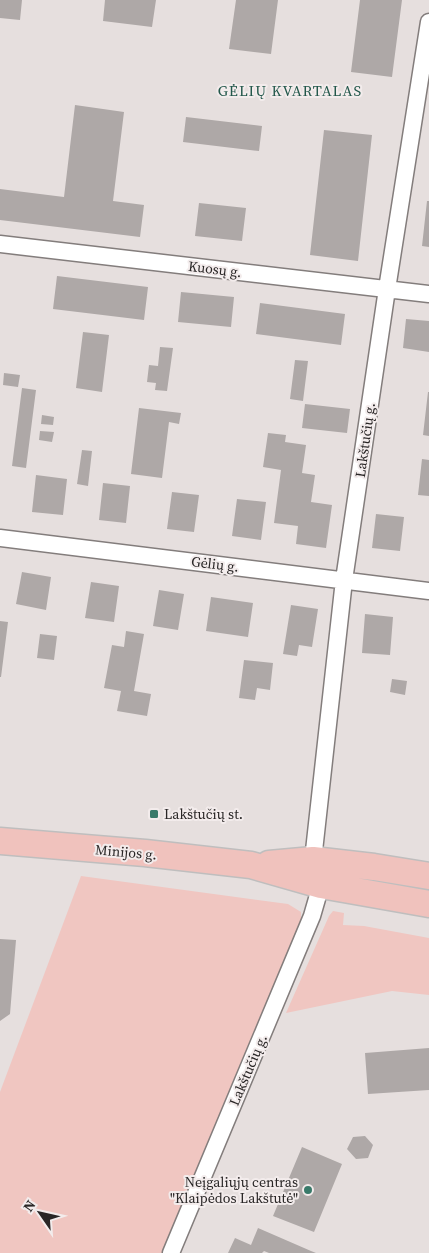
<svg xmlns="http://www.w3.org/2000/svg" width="429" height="1253" font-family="'Source Serif 4',serif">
<rect width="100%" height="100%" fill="#e6dfde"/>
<!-- green -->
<path fill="#f0c6c1" d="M81,876L288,904L301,912V925L162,1253H0V1092Z
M333,911L344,913L343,925L364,926L429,938V995L392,991L286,1013L329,916Z"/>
<!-- building -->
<path fill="#aea8a7" d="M0,0H22L20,20L0,18Z
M105,0H156L152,27L103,21Z
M236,0H278L271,54L229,49Z
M360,0H402L392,77L351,72Z
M75,105L124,112L113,201L144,205L140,237L0,220V189L64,197Z
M186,117L262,126L259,151L183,142Z
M324,130L372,135L358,261L310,255Z
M427,201H429V247L422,246Z
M199,203L246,208L242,241L195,236Z
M57,276L148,287L144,320L53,309Z
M181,292L234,297L231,327L178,322Z
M260,303L345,314L341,345L256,334Z
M406,319L429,321V352L403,348Z
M83,332L109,335L102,392L76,388Z
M160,347L173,348L167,391L155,390L156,383L147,382L149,365L158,366Z
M295,360L308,361L303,401L290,399Z
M4,373L20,375L18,387L3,385Z
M22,388L36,390L26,468L12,466Z
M428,392H429V436L423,435Z
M305,404L350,409L347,433L302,428Z
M139,408L181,413L179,424L169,422L162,478L131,474Z
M42,415L54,417L53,425L41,424Z
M40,431L54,432L52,442L39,440Z
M268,433L286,435L285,442L306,445L302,473L315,475L311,502L332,505L326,548L296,544L298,526L274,523L281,470L263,467Z
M82,450L92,451L88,486L77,484Z
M422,459L429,460V496L418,495Z
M36,475L67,479L63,515L32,512Z
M103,483L130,486L126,523L99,520Z
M172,492L199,495L194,532L167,529Z
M237,499L266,502L261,540L232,536Z
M376,514L404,517L400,551L372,548Z
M22,572L51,577L46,610L16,604Z
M91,582L119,586L114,622L85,618Z
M159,590L184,594L178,630L153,626Z
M211,597L253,603L248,637L206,631Z
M291,605L318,609L312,647L299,645L297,656L283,654Z
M365,614L393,617L390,655L362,653Z
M0,621L8,622L1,677H0Z
M126,631L144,634L134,691L151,694L147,716L117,711L121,691L104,688L112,645L124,647Z
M40,634L57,636L54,660L37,658Z
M244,660L273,663L270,690L257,688L255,700L239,698Z
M392,679L407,681L405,695L390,692Z
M0,939L16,940L10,1014L0,1021Z
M429,1048V1090L368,1094L365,1053Z
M365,1136L373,1145L368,1158L356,1159L347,1149L353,1137Z
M302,1147L342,1164L314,1232L273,1216Z
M258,1228L311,1251L316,1253H269L264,1251L262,1253H228L235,1238L251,1245Z"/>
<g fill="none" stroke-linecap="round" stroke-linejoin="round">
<defs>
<path id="street" d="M0,244L429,294
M0,538L429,591
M313,860L344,580L387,289L429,22
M171,1253L312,916L321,885"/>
<path id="primary" d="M0,841L145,853L251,865L321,885L429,904
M269,864L313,860L374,867L429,876"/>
</defs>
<!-- street casing -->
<use href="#street" stroke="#837d7c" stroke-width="19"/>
<!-- primary casing -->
<use href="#primary" stroke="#bfbebe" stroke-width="29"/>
<!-- street -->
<use href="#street" stroke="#fff" stroke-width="16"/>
<!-- primary -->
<use href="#primary" stroke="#f0c2bd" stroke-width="26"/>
</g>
<!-- markers -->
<g fill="#397a6a" stroke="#f3ecec" stroke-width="2">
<rect x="149" y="809" width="10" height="10" rx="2.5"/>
<circle cx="308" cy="1190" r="5"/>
</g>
<g text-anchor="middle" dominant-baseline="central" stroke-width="4" stroke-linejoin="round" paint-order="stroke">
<!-- street labels -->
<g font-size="14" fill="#292626" stroke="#f3ecec">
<text transform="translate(215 269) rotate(7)">Kuosų g.</text>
<text transform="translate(365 440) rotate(-82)">Lakštučių g.</text>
<text transform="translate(215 564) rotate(7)">Gėlių g.</text>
<text transform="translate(126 852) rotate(5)">Minijos g.</text>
<text transform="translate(248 1070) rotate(-67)">Lakštučių g.</text>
</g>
<!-- poi labels -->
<g font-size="14" fill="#292626" stroke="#f3ecec" text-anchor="start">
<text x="164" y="814">Lakštučių st.</text>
<text x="298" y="1182" text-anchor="end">Neįgaliųjų centras<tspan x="298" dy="16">"Klaipėdos Lakštutė"</tspan></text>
</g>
<!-- neighbourhood labels -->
<g font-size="15" letter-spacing="1" fill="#22574a" stroke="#f3ecec">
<text x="290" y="90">GĖLIŲ KVARTALAS</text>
</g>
</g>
<!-- north arrow -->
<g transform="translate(40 1213) rotate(304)" stroke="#f3ecec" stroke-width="4" paint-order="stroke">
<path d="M0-4L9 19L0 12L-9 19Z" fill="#292626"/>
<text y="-8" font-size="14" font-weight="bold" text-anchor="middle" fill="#292626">N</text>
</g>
</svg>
